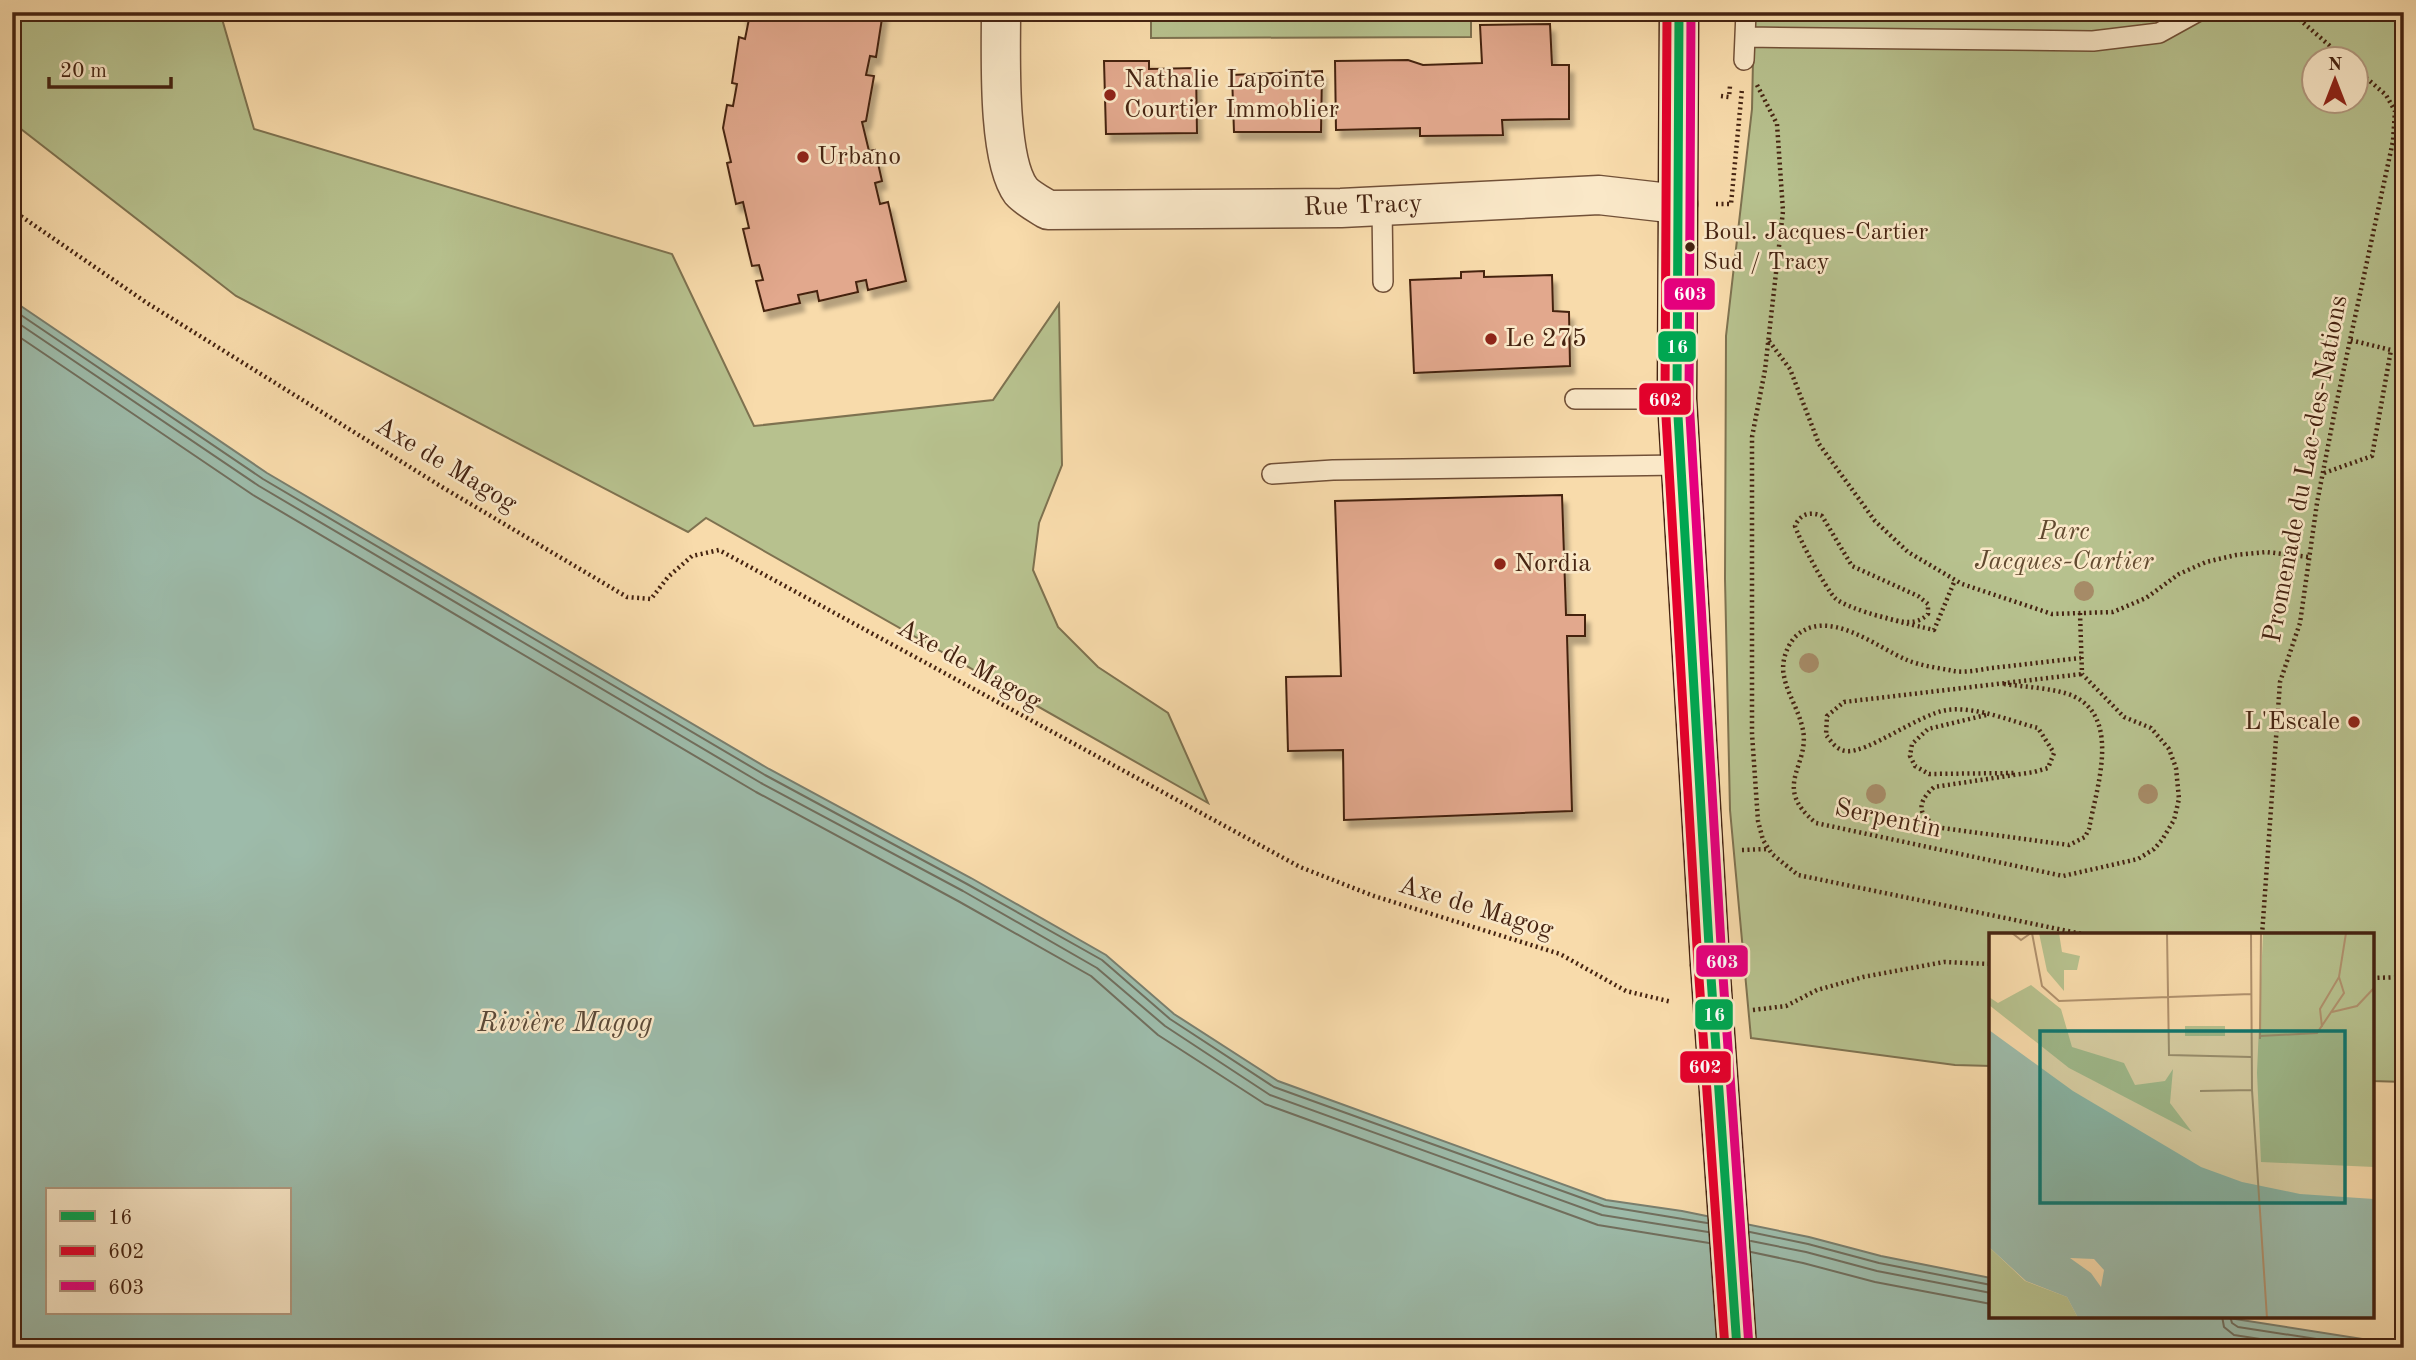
<svg xmlns="http://www.w3.org/2000/svg" width="2416" height="1360" font-family="'Old Standard TT',serif">
<defs>
<filter id="shadow"><feDropShadow dx="4.5" dy="8" stdDeviation="2" flood-color="#0004"/></filter>
</defs>
<rect width="100%" height="100%" fill="#f8dbab"/>
<filter id="stains"><feTurbulence type="fractalNoise" baseFrequency=".00286" numOctaves="4"/><feColorMatrix values="0 0 0 0 .2 0 0 0 0 .09 0 0 0 0 .02 0 0 0 .5 -.17"/></filter>
<radialGradient id="worn" r=".72"><stop offset=".6" stop-color="#630" stop-opacity="0"/><stop offset="1" stop-color="#630" stop-opacity=".3"/></radialGradient>
<!-- green -->
<path fill="#b7c18e" stroke="#7e7250" stroke-width="2" fill-rule="evenodd" d="M12,12H220L254,129L672,254L754,426L993,400L1059,304L1062,465L1039,523L1033,570L1058,627L1098,667L1168,713L1208,803L706,518L688,532L236,296L12,122Z
M1151,12H1471V37L1151,38Z
M1754,12H2404V1082L2372,1081V935H1991V1066L1955,1065L1751,1038L1730,810L1725,579L1726,336L1752,109ZM2314,60H2356V102H2314Z"/>
<!-- water -->
<path fill="#9dbbaa" stroke="#7a7e6d" stroke-width="2" fill-rule="evenodd" d="M12,300L267,473L769,769L971,878L1106,955L1174,1014L1278,1081L1606,1200L1682,1211L1809,1237L1881,1256L1991,1278V1316H2216L2375,1341L2404,1340V1348H12ZM47,1190H289V1313H47Z"/>
<g fill="none" stroke-linecap="round" stroke-linejoin="round">
<!-- shore -->
<path stroke="#716f5e" stroke-width="2" d="M12,309L263,479L765,775L967,884L1102,960L1170,1019L1274,1087L1604,1206L1707,1223
M12,319L259,486L761,783L963,891L1097,968L1165,1026L1270,1095L1602,1215L1708,1232
M12,332L253,495L756,792L958,901L1091,976L1158,1035L1265,1104L1598,1225L1709,1243
M1750,1232L1808,1244L1879,1263L1991,1285
M1751,1241L1806,1252L1877,1271L1991,1293
M1751,1252L1803,1263L1875,1282L1991,1304
M2222,1316L2224,1327L2234,1335L2318,1348
M2230,1316L2232,1323L2238,1327L2375,1348L2404,1347"/>
</g>
<!-- building -->
<path fill="#e2a88d" stroke="#452311" stroke-width="2" filter="url(#shadow)" d="M743,12H883L876,57L870,56L866,75L874,76L866,121L862,122L869,151L875,150L882,181L875,183L880,204L888,202L906,281L868,290L866,280L856,282L858,292L819,301L817,291L798,295L800,303L764,311L756,281L763,280L759,265L752,266L743,229L749,228L743,202L736,204L727,163L731,162L723,128L727,105L733,106L737,84L732,83L739,37L745,39L749,19L743,18Z
M1550,24L1552,65H1569V119L1502,120L1503,135L1420,136V128L1336,130L1335,61L1408,60L1423,65L1482,63L1480,25Z
M1104,61H1149V69L1196,68L1197,133L1106,134Z
M1322,71L1321,132H1234L1232,75Z
M1484,271V277L1552,275L1553,311L1569,312L1570,366L1414,373L1410,280L1461,278V272Z
M1562,495L1566,615H1585V636H1567L1572,811L1344,820L1343,750L1288,751L1286,677L1341,676L1335,501Z"/>
<g fill="none" stroke-linecap="round" stroke-linejoin="round">
<defs>
<path id="lane" d="M1745,37L2093,41L2159,33L2197,12
M1744,60L1746,12
M1382,206L1383,282
M1575,399H1677
M1272,474L1333,470L1680,465"/>
<path id="street" d="M1001,12C1001,53 997,159 1021,191C1027,198 1040,205 1048,210L1341,208L1599,195L1678,204"/>
<path id="secondary" d="M1679,12L1677,399L1710,963"/>
</defs>
<!-- lane casing -->
<use href="#lane" stroke="#725138" stroke-width="22"/>
<!-- street casing -->
<use href="#street" stroke="#725138" stroke-width="41"/>
<!-- secondary casing -->
<use href="#secondary" stroke="#452311" stroke-width="41"/>
<!-- path -->
<path stroke="#452311" stroke-width="4.5" stroke-dasharray="2 3.5" stroke-linecap="butt" d="M2291,12L2346,60
M1757,85L1777,124L1783,211L1765,370L1752,437V734L1758,821L1763,840L1772,854L1798,875L2087,935
M1721,96L1729,97L1730,86
M1716,204H1731L1742,89
M12,210L147,303L442,487L627,597L651,599L668,577L692,556L719,550L1300,867L1374,896L1560,954L1626,991L1672,1002
M1769,341L1790,369L1819,444L1875,521L1908,552L1962,584L2052,614L2113,612L2146,598L2179,574L2206,562L2236,555L2266,552L2309,557
M2324,473L2372,456L2391,350L2350,340
M2080,613L2082,674L2124,717L2151,728L2169,749L2176,768L2179,799L2174,820L2162,840L2154,849L2138,859L2063,876L1816,823C1769,785 1813,765 1802,726C1798,709 1787,693 1784,676C1781,663 1786,647 1795,637C1827,606 1876,647 1907,660C1921,666 1939,668 1954,671C1965,673 1979,670 1991,668C2021,665 2051,661 2081,658
M1875,615C1893,619 1914,629 1928,614V604L1918,596L1852,566L1822,516C1810,511 1800,514 1795,526C1799,539 1826,589 1835,598C1849,611 1913,625 1934,630L1955,580
M2004,684C2024,687 2055,688 2073,696C2122,718 2096,789 2089,829L2085,837L2069,845L1942,828C1919,818 1914,805 1934,787L2034,772L2048,768L2054,753L2038,728C2010,721 1976,706 1947,710C1919,714 1867,754 1846,751C1836,750 1831,741 1826,735L1827,716L1844,702L2082,674
M1986,715L1928,729L1912,744L1910,756L1915,766L1929,774L2016,773
M1742,850L1768,849
M2262,935L2280,682L2300,623L2317,503L2335,410L2393,141L2395,111L2386,95L2356,69
M2372,978L2404,977
M1753,1010L1786,1006L1817,990L1863,977L1944,962L1991,964"/>
<!-- lane -->
<use href="#lane" stroke="#fae8c8" stroke-width="19"/>
<!-- street -->
<use href="#street" stroke="#fae8c8" stroke-width="38"/>
<!-- secondary -->
<use href="#secondary" stroke="#fae8c8" stroke-width="38"/>
<defs>
<path id="secondary-bridge" d="M1710,963L1737,1348"/>
</defs>
<!-- secondary-bridge casing -->
<use href="#secondary-bridge" stroke="#452311" stroke-width="41" stroke-linecap="butt"/>
<!-- secondary-bridge -->
<use href="#secondary-bridge" stroke="#fae8c8" stroke-width="38"/>
<defs>
<path id="bus-1" d="M1679,12L1677,399L1710,963L1737,1348"/>
<path id="bus-2" d="M1667,12L1665,400L1698,964L1725,1348"/>
<path id="bus-3" d="M1691,12L1689,399L1722,962L1749,1347"/>
</defs>
<!-- bus-1 casing -->
<use href="#bus-1" stroke="#fae8c8" stroke-width="14"/>
<!-- bus-2 casing -->
<use href="#bus-2" stroke="#fae8c8" stroke-width="14"/>
<!-- bus-3 casing -->
<use href="#bus-3" stroke="#fae8c8" stroke-width="14"/>
<!-- bus-1 -->
<use href="#bus-1" stroke="#00a651" stroke-width="9"/>
<!-- bus-2 -->
<use href="#bus-2" stroke="#e4002b" stroke-width="9"/>
<!-- bus-3 -->
<use href="#bus-3" stroke="#e5007d" stroke-width="9"/>
</g>
<!-- trees -->
<g fill="#a68b67">
<circle cx="2084" cy="591" r="10"/>
<circle cx="1809" cy="663" r="10"/>
<circle cx="1876" cy="794" r="10"/>
<circle cx="2148" cy="794" r="10"/>
</g>
<!-- markers -->
<g fill="#8f2418" stroke="#fae8c8" stroke-width="2.5">
<circle cx="1110" cy="95" r="7"/>
<circle cx="803" cy="157" r="7"/>
<circle cx="1491" cy="339" r="7"/>
<circle cx="1500" cy="564" r="7"/>
<circle cx="2354" cy="722" r="7"/>
</g>
<circle fill="#452311" stroke="#fae8c8" stroke-width="2.5" cx="1690" cy="247" r="6"/>
<g text-anchor="middle" dominant-baseline="central" stroke-width="5" stroke-linejoin="round" paint-order="stroke">
<!-- bus labels -->
<g font-size="24" fill="#452311" stroke="#fae8c8" text-anchor="start">
<text x="1703" y="233">Boul. Jacques-Cartier<tspan x="1703" dy="30">Sud / Tracy</tspan></text>
</g>
<!-- poi labels -->
<g font-size="26" fill="#452311" stroke="#fae8c8" text-anchor="start">
<text x="1124" y="80">Nathalie Lapointe<tspan x="1124" dy="30">Courtier Immoblier</tspan></text>
<text x="817" y="157">Urbano</text>
<text x="1505" y="339">Le 275</text>
<text x="1514" y="564">Nordia</text>
<text x="2340" y="722" text-anchor="end">L'Escale</text>
</g>
<!-- street labels -->
<g font-size="26" fill="#452311" stroke="#fae8c8">
<text transform="translate(1363 206) rotate(-2)">Rue Tracy</text>
<text transform="translate(446 465) rotate(31)">Axe de Magog</text>
<text transform="translate(2306 469) rotate(-79)">Promenade du Lac-des-Nations</text>
<text transform="translate(969 665) rotate(29)">Axe de Magog</text>
<text transform="translate(1888 819) rotate(12)">Serpentin</text>
<text transform="translate(1476 908) rotate(17)">Axe de Magog</text>
</g>
<!-- park labels -->
<g font-size="26" font-style="italic" fill="#624a30" stroke="#fae8c8">
<text x="2064" y="532">Parc<tspan x="2064" dy="30">Jacques-Cartier</tspan></text>
</g>
<!-- water labels -->
<g font-size="28" font-style="italic" fill="#5b4937" stroke="#fae8c8">
<text x="565" y="1024">Rivière Magog</text>
</g>
</g>
<!-- overview -->
<g transform="translate(1989 933)">
<rect width="385" height="385" fill="#f8dbab"/>
<path d="M50,0H70L73,19L91,23L88,37H75V58L58,38ZM274,0H385V234L272,229L268,140ZM42,52L72,76L83,114L135,130L146,152L176,148L184,136L181,170L203,199L80,135L0,72V64L9,70ZM196,93H236V103H196ZM0,314L36,348L78,364L89,385L0,384Z" fill="#b7c18e"/>
<path d="M0,97L84,158L212,234L253,249L311,261L385,266V385H89L78,364L37,348L0,314ZM81,325L105,326L115,337L112,354L102,340Z" fill="#9dbbaa" fill-rule="evenodd"/>
<path fill="none" stroke="#b0916d" stroke-width="2" d="M23,0L32,7L42,0M43,0L53,53L70,68L262,61M178,0L180,122L262,124M262,0L263,157L278,385M343,79L368,73L385,55M333,94L331,76L350,44L357,0M271,103L328,100L355,60L350,44M271,106L272,0M211,158L263,157"/>
<path fill="#0f766e" fill-opacity="0.15" stroke="#0f766e" stroke-width="3.5" d="M51,98H356V270H51Z"/>
<rect width="385" height="385" fill="none" stroke="#452311" stroke-width="3.5"/>
</g>
<g stroke="#fae8c8" stroke-width="2.5">
<rect x="1663" y="277" width="53" height="34" rx="7" fill="#e5007d"/>
<rect x="1657" y="330" width="40" height="33" rx="7" fill="#00a651"/>
<rect x="1638" y="382" width="54" height="34" rx="7" fill="#e4002b"/>
<rect x="1695" y="944" width="54" height="34" rx="7" fill="#e5007d"/>
<rect x="1694" y="998" width="40" height="33" rx="7" fill="#00a651"/>
<rect x="1679" y="1050" width="53" height="34" rx="7" fill="#e4002b"/>
</g>
<g font-size="19" text-anchor="middle" font-weight="bold" fill="#fff">
<text x="1690" y="300">603</text>
<text x="1677" y="353">16</text>
<text x="1665" y="406">602</text>
<text x="1722" y="968">603</text>
<text x="1714" y="1021">16</text>
<text x="1705" y="1073">602</text>
</g>
<!-- margin -->
<rect width="2416" height="1360" fill="none" stroke="#f8dbab" stroke-width="42"/>
<rect x="14" y="14" width="2388" height="1332" fill="none" stroke="#452311" stroke-width="3.5"/>
<rect x="21" y="21" width="2374" height="1318" fill="none" stroke="#452311" stroke-width="2"/>
<!-- legend -->
<rect x="46" y="1188" width="245" height="126" fill="#fae8c8" stroke="#b2997f" stroke-width="2"/>
<rect x="60" y="1211" width="35" height="10" fill="#00a651" stroke="#b2997f" stroke-width="2"/>
<text x="108" y="1224" font-size="21" fill="#452311">16</text>
<rect x="60" y="1246" width="35" height="10" fill="#e4002b" stroke="#b2997f" stroke-width="2"/>
<text x="108" y="1258" font-size="21" fill="#452311">602</text>
<rect x="60" y="1281" width="35" height="10" fill="#e5007d" stroke="#b2997f" stroke-width="2"/>
<text x="108" y="1294" font-size="21" fill="#452311">603</text>
<!-- north arrow -->
<g transform="translate(2335 80)"><circle r="33" fill="#fae8c8" stroke="#b2997f" stroke-width="2"/>
<path d="M0-5L12 26L0 18L-12 26Z" fill="#8f2418"/>
<text y="-10" font-size="19" font-weight="bold" text-anchor="middle" fill="#452311">N</text>
</g>
<!-- scale -->
<path d="M49 77v10h122v-10" fill="none" stroke="#452311" stroke-width="3.5"/>
<text x="60" y="77" font-size="21" fill="#452311" stroke="#fae8c8" stroke-width="5" paint-order="stroke">20 m</text>
<rect width="100%" height="100%" filter="url(#stains)"/>
<rect width="100%" height="100%" fill="url(#worn)"/>
</svg>
